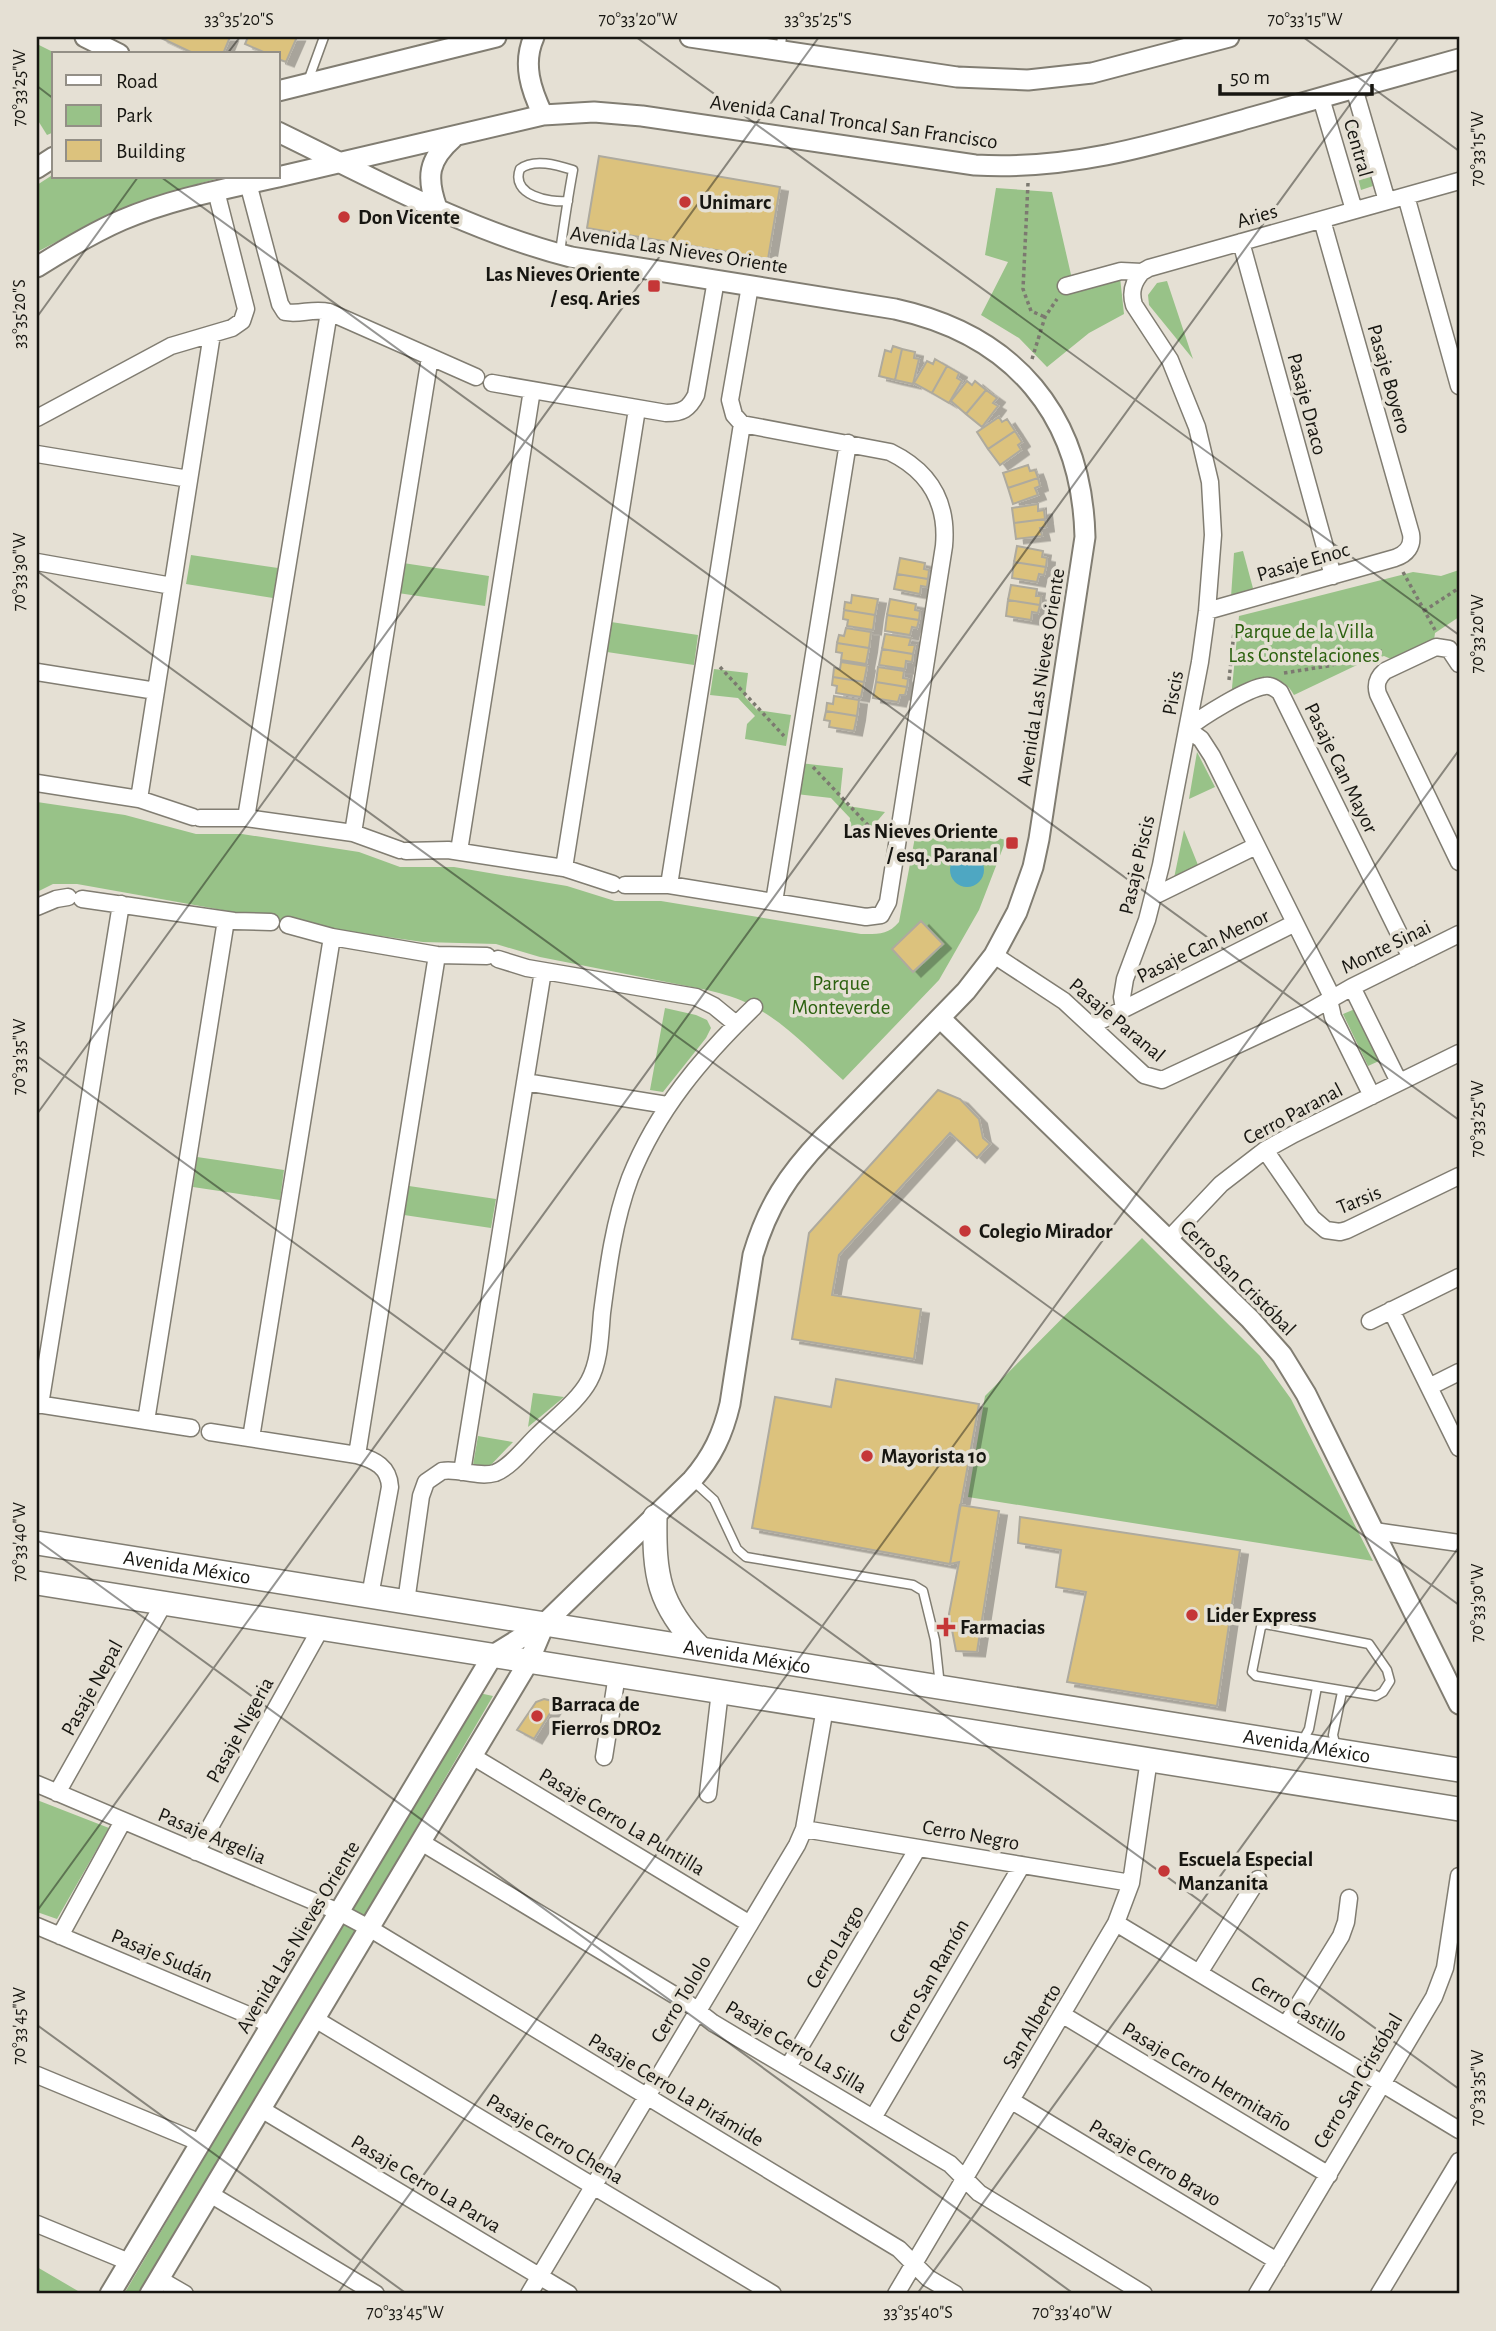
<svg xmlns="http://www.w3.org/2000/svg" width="1496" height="2331" font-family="'Alegreya Sans',sans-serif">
<defs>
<filter id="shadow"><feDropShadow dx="8" dy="4.5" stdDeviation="0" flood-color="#0004"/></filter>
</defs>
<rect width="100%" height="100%" fill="#e5e0d4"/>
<!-- green -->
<path fill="#98c288" d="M37,44L57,54H54V132L47,135L37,119Z
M1357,125L1373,186L1361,190L1346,129Z
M54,174V177H223C154,195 99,219 37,252V185Z
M996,188L1052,192L1072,279L1119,268L1124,314L1089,333L1047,367L1019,338L981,315L1008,262L985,255Z
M1167,281L1193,359L1149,305L1148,295L1157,283Z
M1243,551L1254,592L1231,597L1234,553Z
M191,555L278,568L273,598L186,584Z
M403,563L489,576L485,606L398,593Z
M1459,570V617L1435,633L1434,640L1391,659L1384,656L1357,665L1294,695C1278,666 1253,687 1231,698L1239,616L1413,572L1441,576Z
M611,622L698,635L694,665L607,652Z
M714,669L748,673L745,697L757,710L791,715L786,746L745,739L747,724L755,716L738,698L710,695Z
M1197,752L1215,787L1189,799Z
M800,763L843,768L840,797L848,806L885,812L873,826L880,840L848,835L850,818L831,798L796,794Z
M37,802L125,815L196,834H242L359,852L400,867H454L567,886L615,901H661L861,934C878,934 888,935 899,922L916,832L994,837L1006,840L979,910L939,980L843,1080C815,1055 787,1024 753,1006C739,998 723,994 707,990L540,957L496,944L423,942L324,928L77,884H53L37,892Z
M1184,830L1200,870L1173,883Z
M665,1008L696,1015L707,1020L711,1028L706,1038L663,1092L650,1090Z
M1355,1009L1379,1061L1368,1066L1343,1014Z
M197,1157L284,1170L280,1200L193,1187Z
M409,1186L496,1199L491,1228L404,1215Z
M1142,1238L1260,1356L1291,1399L1373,1561L968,1497L985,1396Z
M533,1393L564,1397L528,1427Z
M478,1436L513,1442L488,1468L473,1465Z
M479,1693L493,1696L363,1919L351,1912Z
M37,1800L109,1828L57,1919L37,1912Z
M344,1921L359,1928L141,2294H124Z
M37,2267L78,2291L76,2294H37Z"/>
<!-- water -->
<path fill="#4ea7c2" d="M950 870a17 17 0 1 1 34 0a17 17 0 1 1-34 0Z"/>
<!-- building -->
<path fill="#dcc27d" stroke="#aeaa9e" stroke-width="2" filter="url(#shadow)" d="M159,37H230L223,54H195Z
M248,37H297L286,62L278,59V54H268L245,44Z
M599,156L780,187L768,259L587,228Z
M893,346L902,349L895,380L879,376L885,350L891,352Z
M902,349L915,352L914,358L919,359L913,384L895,380Z
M935,359L947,366L932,393L914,383L927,361L933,364Z
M947,366L959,373L957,378L962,381L949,403L932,393Z
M967,381L972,385L975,381L986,390L966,414L951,401Z
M986,390L997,398L993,403L998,406L982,427L966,414Z
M999,417L1002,422L1007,419L1015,431L988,449L977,432Z
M1015,431L1022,442L1018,445L1021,450L1000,465L988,449Z
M1028,465L1030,471L1035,470L1038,478L1008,488L1003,473Z
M1038,478L1040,486L1035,488L1038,495L1013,504L1008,488Z
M1038,504V511L1044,510L1045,519L1014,523L1012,508Z
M1045,519L1046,527L1040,528L1042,536L1016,539L1014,523Z
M1017,546L1043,551L1042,557L1047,558L1046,567L1014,562Z
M900,558L925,563L924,569L929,570L928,579L897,574Z
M1014,562L1046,567L1044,575L1039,574L1037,582L1012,578Z
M897,574L928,579L927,587L921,586L920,594L894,589Z
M1011,585L1037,589L1036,596H1041L1040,605L1008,600Z
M852,595L878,599L875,615L844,610L845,602L851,603Z
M890,599L916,604L915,610L920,611L919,620L887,615Z
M1008,600L1040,605L1038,613L1032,612L1031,620L1006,616Z
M844,610L875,615L873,630L847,626L848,620L843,619Z
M887,615L919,620L917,628L912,627L910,635L885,631Z
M846,628L871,632L869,648L837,643L839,635L844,636Z
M885,634L911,638L909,645H915L913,654L882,649Z
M837,643L869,648L866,664L841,660L842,653L836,652Z
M882,649L913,654L912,662L906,661L905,669L879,665Z
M841,662L867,666L864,682L833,677L834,668L840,669Z
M878,667L904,671L903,678L908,679L907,687L876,682Z
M833,677L864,682L861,697L836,693L837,686L832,685Z
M876,682L907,687L905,695H900L898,702L873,698Z
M834,696L859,700L857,716L826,711L827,703L833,704Z
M826,711L857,716L854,731L829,727L830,721L824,720Z
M921,921L943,944L913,972L892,949Z
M938,1090L960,1099L979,1119L983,1138L990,1144L977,1158L950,1133L839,1255L832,1295L921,1309L914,1359L792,1339L809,1233Z
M836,1379L979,1404L950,1564L752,1528L775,1397L831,1407Z
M960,1505L999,1511L977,1652L956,1651L949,1614L959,1562L950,1564Z
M1020,1517L1240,1550L1217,1706L1067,1682L1086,1592L1056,1587L1061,1550L1018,1543Z
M544,1699L557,1702L534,1739L517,1730L536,1702Z"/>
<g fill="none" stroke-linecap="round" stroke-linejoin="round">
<defs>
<path id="service" d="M780,51L782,37
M308,81L324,37
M560,252C564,224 568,197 573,170C557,165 534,158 520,169C510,195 549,203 568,201
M692,1480L714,1500L737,1549L746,1557L913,1585L923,1591L935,1640L940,1686
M1265,1624L1369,1644L1387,1670L1390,1681L1383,1692L1376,1696L1256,1676L1252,1672L1261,1627Z
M1303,1740L1309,1729L1317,1687
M1336,1747L1333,1735L1342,1692"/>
<path id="minor" d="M1354,88L1387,201
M1321,98L1354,210
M248,183L280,304L285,312C300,315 313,308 329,312L476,377
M1406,196L1459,386
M1241,242L1333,576
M1066,286L1121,271L1142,272L1149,268L1459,181
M492,383L666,413C682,413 689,409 696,395L716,280
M37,418L171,346L232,328L242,321L246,309L216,191
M37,454L189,479
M37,562L172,586
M1207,611L1395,558C1407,554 1413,546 1411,534L1322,220
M1459,664L1449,649L1436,647L1385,671C1378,677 1375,684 1378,694L1459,862
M37,672L156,691
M1187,729L1201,739L1212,756L1332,997L1330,1004L1333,1017L1372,1096
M1187,729C1201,717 1248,688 1265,686C1271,685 1275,688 1280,692L1411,958
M37,783L139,799L193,817
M139,799L212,334
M200,818H246L353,833L400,850
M246,818L329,312
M353,833L430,357
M406,851L448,850L564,868L613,884
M459,851L532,390
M564,868L637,409
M625,885H669L866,917L881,915L888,902L944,546C948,502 929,471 890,452L742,424L734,415L730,400L750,286
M669,885L742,424
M1154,896L1256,846
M82,899L234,921L271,922
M774,902L848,443
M37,907L56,899L68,897
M288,925L332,937L437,955L487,956
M994,955L1064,1001L1144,1075L1162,1080L1310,1011L1352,987L1459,934
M498,959L527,968L696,997L714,1006L736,1024
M1352,987L1399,1082
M1124,1009L1122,997L1125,979L1147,920L1161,865L1200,662L1207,611L1213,535L1210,482L1197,427L1170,360L1134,305C1130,292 1133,282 1142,272
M1092,1025L1295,923
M525,1082L667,1105
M1265,1150L1312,1218L1326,1230L1340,1232L1347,1230L1459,1176
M1168,1240L1221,1184L1265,1150L1294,1134L1459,1053
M1391,1310L1459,1448
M1370,1321L1459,1277
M1429,1387L1459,1372
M37,1404L191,1428
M40,1405L121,904
M146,1421L226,920
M210,1432L357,1455C375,1460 389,1467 390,1487L370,1596
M251,1438L332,937
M357,1455L437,955
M462,1472L543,971
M1374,1531L1459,1543
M406,1602L421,1496L426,1482L442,1471C459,1468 478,1478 495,1473C511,1467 526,1446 538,1435C555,1418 578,1401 589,1381C600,1361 600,1335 602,1313C608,1267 614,1221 630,1178C657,1110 702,1057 754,1007
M472,1756L750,1924
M604,1757L617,1675
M37,1784L339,1912L369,1928L899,2249L928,2278L955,2294
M57,1793L164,1603
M708,1794L720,1691
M804,1829L1131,1883
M421,1842L686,2002L713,2023L950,2164L979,2193L1144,2294
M196,1852L321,1628
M1116,1923L1459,2130
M37,1926L272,2025
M60,1936L123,1821
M1199,1973L1258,1879
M1063,2015L1329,2175
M315,2019L773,2294
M1286,2025L1341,1936L1346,1922L1349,1898
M788,2067L918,1848
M37,2075L201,2143
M1012,2101L1277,2261
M261,2109L569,2294
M873,2118L1022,1865
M210,2194L376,2294
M37,2224L129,2262
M159,2279L185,2294
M529,2294L797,1845L804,1829L825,1708
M896,2294L1116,1923L1131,1883L1149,1759
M1257,2294L1434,1997L1445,1968L1459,1876
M1379,2294L1459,2161"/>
<path id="tertiary" d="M85,37L119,54
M534,37C522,64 531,90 543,115
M690,37L957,77L1028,80L1092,73L1229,37
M278,91L496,37
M37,168L54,157
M278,177L543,115L594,112L642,116L975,165C1072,171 1161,143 1253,117C1322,97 1390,78 1459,59
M437,208C426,177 428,160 453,138
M37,267C64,250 92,233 122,220C171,199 225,189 278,177
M941,1019L1250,1319L1282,1355L1306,1394L1459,1704
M110,2294L493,1655L545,1623L692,1480C712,1457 723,1434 730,1404L753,1255C768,1205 788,1175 823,1138L966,991L994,955L1017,912L1033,867L1039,839L1085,537C1082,415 1014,335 895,309L571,257C468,231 373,178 278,132
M150,2294L529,1661L545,1623"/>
<g id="secondary">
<path d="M655,1517C654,1575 658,1604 700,1648"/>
<path id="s1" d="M37,1543L1459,1770"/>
<path d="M37,1583L1459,1809"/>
</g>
</defs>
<!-- service casing -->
<use href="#service" stroke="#817d72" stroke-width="11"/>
<!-- minor casing -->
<use href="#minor" stroke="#817d72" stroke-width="19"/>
<!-- tertiary casing -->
<use href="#tertiary" stroke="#817d72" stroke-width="23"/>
<!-- secondary casing -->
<use href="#secondary" stroke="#817d72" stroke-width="26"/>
<!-- path -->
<path stroke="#7c7970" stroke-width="3.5" stroke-dasharray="3.5 3.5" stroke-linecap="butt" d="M1028,183L1023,289L1031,311L1045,317
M1032,359L1045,317L1057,299
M1403,572L1435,630
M1424,611L1459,588
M720,667L784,736
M1284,673L1328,666L1382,651
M1229,680L1235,622
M813,767L880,838"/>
<!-- service -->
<use href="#service" stroke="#fff" stroke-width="8"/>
<!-- minor -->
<use href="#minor" stroke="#fff" stroke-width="16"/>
<!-- tertiary -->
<use href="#tertiary" stroke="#fff" stroke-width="19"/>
<!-- secondary -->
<use href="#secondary" stroke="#fff" stroke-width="23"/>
</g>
<!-- ticks -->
<path fill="none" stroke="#171611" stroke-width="2" stroke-opacity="0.45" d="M636,37L1459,635M1303,37L1459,151M227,54L240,37M37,86L54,99M161,177L1459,1120M37,317L138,177M37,571L1459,1605M37,1056L1459,2089M37,1114L819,37M37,1540L1074,2294M37,1911L1399,37M37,2025L407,2294M337,2294L1459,750M917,2294L1459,1547"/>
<!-- markers -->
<g fill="#c53637" stroke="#e5e0d4" stroke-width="2.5">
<circle cx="685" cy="202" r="7"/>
<circle cx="344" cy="217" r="7"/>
<rect x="647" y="279" width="14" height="14" rx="3.5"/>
<rect x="1005" y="836" width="14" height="14" rx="3.5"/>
<circle cx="965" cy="1231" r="7"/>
<circle cx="867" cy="1456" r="7"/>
<circle cx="1192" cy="1615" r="7"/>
<path d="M942.5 1616.5h7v7h7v7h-7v7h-7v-7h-7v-7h7z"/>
<circle cx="537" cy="1716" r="7"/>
<circle cx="1164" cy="1871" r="7"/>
</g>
<g text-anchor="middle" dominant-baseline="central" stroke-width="7" stroke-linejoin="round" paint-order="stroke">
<!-- street labels -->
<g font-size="21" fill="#171611" stroke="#e5e0d4">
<text transform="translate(854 122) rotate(8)">Avenida Canal Troncal San Francisco</text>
<text transform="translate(1358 148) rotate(74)">Central</text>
<text transform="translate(1257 216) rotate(-16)">Aries</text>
<text transform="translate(679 250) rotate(9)">Avenida Las Nieves Oriente</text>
<text transform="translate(1389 379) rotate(74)">Pasaje Boyero</text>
<text transform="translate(1307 404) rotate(75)">Pasaje Draco</text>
<text transform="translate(1303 562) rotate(-16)">Pasaje Enoc</text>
<text transform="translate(1041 677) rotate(-81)">Avenida Las Nieves Oriente</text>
<text transform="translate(1173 693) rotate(-80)">Piscis</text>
<text transform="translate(1341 768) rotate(64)">Pasaje Can Mayor</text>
<text transform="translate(1137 865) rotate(-77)">Pasaje Piscis</text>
<text transform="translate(1203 946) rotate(-26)">Pasaje Can Menor</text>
<text transform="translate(1386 947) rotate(-26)">Monte Sinai</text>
<text transform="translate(1117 1020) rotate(40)">Pasaje Paranal</text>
<text transform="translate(1293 1114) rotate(-28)">Cerro Paranal</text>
<text transform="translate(1359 1200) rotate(-22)">Tarsis</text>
<text transform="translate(1238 1278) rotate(45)">Cerro San Cristóbal</text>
<text stroke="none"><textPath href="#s1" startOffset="152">Avenida México</textPath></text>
<text stroke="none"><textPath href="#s1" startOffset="719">Avenida México</textPath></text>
<text transform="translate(92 1688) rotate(-61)">Pasaje Nepal</text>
<text transform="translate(240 1730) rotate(-61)">Pasaje Nigeria</text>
<text stroke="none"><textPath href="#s1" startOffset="1286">Avenida México</textPath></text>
<text transform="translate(622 1822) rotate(31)">Pasaje Cerro La Puntilla</text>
<text transform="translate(971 1835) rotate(10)">Cerro Negro</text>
<text transform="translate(212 1836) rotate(23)">Pasaje Argelia</text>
<text transform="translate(298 1937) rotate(-59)">Avenida Las Nieves Oriente</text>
<text transform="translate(835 1947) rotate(-59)">Cerro Largo</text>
<text transform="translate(162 1956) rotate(23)">Pasaje Sudán</text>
<text transform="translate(929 1981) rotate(-60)">Cerro San Ramón</text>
<text transform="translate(681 1999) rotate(-59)">Cerro Tololo</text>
<text transform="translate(1299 2009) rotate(31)">Cerro Castillo</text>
<text transform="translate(1032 2026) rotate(-59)">San Alberto</text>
<text transform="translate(796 2047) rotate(31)">Pasaje Cerro La Silla</text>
<text transform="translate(1207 2077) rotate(31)">Pasaje Cerro Hermitaño</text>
<text transform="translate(1358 2081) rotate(-59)">Cerro San Cristóbal</text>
<text transform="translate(676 2090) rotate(31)">Pasaje Cerro La Pirámide</text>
<text transform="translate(555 2139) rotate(31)">Pasaje Cerro Chena</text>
<text transform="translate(1155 2163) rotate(31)">Pasaje Cerro Bravo</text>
<text transform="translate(426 2184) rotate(31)">Pasaje Cerro La Parva</text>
</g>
<!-- poi labels -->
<g font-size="21" font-weight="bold" fill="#171611" stroke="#e5e0d4" text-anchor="start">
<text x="699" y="202">Unimarc</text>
<text x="358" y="217">Don Vicente</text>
<text x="640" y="274" text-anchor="end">Las Nieves Oriente<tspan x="640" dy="24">/ esq. Aries</tspan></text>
<text x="998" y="831" text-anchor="end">Las Nieves Oriente<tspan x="998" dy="24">/ esq. Paranal</tspan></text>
<text x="979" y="1231">Colegio Mirador</text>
<text x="881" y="1456">Mayorista 10</text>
<text x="1206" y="1615">Lider Express</text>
<text x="960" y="1627">Farmacias</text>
<text x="551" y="1704">Barraca de<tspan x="551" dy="24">Fierros DRO2</tspan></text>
<text x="1178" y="1859">Escuela Especial<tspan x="1178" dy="24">Manzanita</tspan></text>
</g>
<!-- park labels -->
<g font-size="21" fill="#2b600e" stroke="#e5e0d4">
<text x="1304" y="631">Parque de la Villa<tspan x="1304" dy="24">Las Constelaciones</tspan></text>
<text x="841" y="983">Parque<tspan x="841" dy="24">Monteverde</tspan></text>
</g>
</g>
<!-- border -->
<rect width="1496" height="2331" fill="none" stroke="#e5e0d4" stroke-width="77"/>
<!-- legend -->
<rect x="52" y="52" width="228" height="126" fill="#e5e0d4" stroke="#938f86" stroke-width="2"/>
<rect x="66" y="75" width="35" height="10" fill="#ffffff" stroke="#938f86" stroke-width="2"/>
<text x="116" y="88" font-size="21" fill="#171611">Road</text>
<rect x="66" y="105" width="35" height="21" fill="#98c288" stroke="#938f86" stroke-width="2"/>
<text x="116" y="122" font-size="21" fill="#171611">Park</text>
<rect x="66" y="140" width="35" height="21" fill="#dcc27d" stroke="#938f86" stroke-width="2"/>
<text x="116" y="158" font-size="21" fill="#171611">Building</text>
<!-- scale -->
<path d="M1220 84v10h152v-10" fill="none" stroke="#171611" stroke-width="3.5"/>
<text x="1230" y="84" font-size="21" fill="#171611" stroke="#e5e0d4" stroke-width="5" paint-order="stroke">50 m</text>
<rect x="38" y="38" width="1420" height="2254" fill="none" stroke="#171611" stroke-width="2.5"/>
<g font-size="18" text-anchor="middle" fill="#171611">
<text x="239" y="25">33°35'20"S</text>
<text x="638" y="25">70°33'20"W</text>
<text x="818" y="25">33°35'25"S</text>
<text x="1305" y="25">70°33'15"W</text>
<text transform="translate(19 88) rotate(-90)" y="6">70°33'25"W</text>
<text transform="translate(1477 149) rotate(-90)" y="6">70°33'15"W</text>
<text transform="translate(19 314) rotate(-90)" y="6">33°35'20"S</text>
<text transform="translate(19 572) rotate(-90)" y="6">70°33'30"W</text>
<text transform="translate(1477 634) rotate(-90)" y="6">70°33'20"W</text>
<text transform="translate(19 1057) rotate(-90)" y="6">70°33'35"W</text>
<text transform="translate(1477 1119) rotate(-90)" y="6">70°33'25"W</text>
<text transform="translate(19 1542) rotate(-90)" y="6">70°33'40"W</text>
<text transform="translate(1477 1603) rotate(-90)" y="6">70°33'30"W</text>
<text transform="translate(19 2026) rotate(-90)" y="6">70°33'45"W</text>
<text transform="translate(1477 2088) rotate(-90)" y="6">70°33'35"W</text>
<text x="405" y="2318">70°33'45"W</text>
<text x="918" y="2318">33°35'40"S</text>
<text x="1072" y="2318">70°33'40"W</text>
</g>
</svg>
